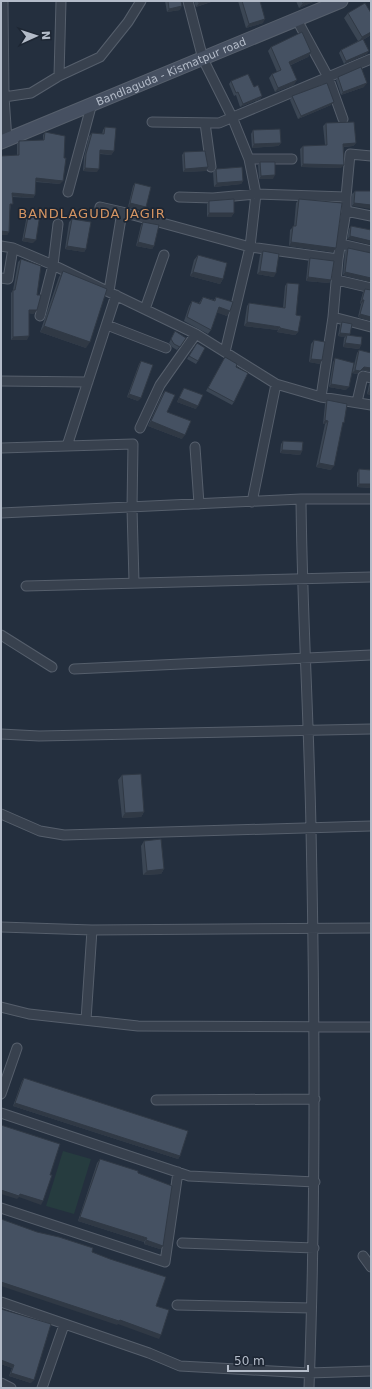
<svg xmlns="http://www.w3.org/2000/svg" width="372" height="1389" font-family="'DejaVu Sans',sans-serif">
<rect width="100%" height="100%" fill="#242f3e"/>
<!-- green -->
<path fill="#263c3f" d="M63,1151L91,1159L74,1214L46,1206Z"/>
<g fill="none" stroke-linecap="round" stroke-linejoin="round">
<defs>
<path id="street" d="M3,1L4,97L7,140
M188,1L203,59L232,117L249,159L256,194L250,247L225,352
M297,20L328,77L343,119
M59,76L61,1
M4,97L31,93L59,76L100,57L128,22L141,1
M152,122L219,123L371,59
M205,123L211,167
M249,159H292
M68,192L92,103
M179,197L213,198L256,194L346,197
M100,207L122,212L109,291
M346,211L371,216
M122,212L250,247L338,259
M341,244L371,251
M1,246L13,248L53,265L196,334L276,384L321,397L371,405
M1,278L8,279L13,248
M337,280L371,288
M145,309L164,255
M40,316L53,265L58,224
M333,317L371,327
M107,325L166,348
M1,381L88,382
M321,397L333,317L338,259L346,211V197L350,154L371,156
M357,402L363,376L371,378
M140,428L160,385L196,334
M67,446L116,295
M195,447L199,504
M1,448L133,444L132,508L134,582
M301,499C302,609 309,719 311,829C315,1016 316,1202 309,1388
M252,502L276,384
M1,513L301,499H371
M26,586L371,577
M1,635L52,667
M74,669L371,655
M1,734L39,736L371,729
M1,814L40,831L64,835L371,826
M1,927L92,930L371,928
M1,1007L29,1014L138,1026L371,1027
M86,1020L92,930
M1,1094L17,1048
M156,1100L315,1099
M1,1113L189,1176L315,1182
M1,1208L165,1262L178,1172
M182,1243L314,1248
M363,1256L371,1267
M1,1302L149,1353L180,1366L309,1373L371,1371
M177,1305L311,1308
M1,1383L11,1388
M42,1388L64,1325"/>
<g id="secondary">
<path id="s1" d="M1,142L341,1"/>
</g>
</defs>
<!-- street casing -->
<use href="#street" stroke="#565f6c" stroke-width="11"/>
<!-- secondary casing -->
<use href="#secondary" stroke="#565f6c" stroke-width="15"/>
<!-- street -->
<use href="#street" stroke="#38414e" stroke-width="9"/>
<!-- secondary -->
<use href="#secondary" stroke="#465061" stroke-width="13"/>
</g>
<!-- wall -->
<path fill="#3b4654" d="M165,1H181L180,10L167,12Z
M194,1H214L196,7Z
M238,1H260L263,23L246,28Z
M296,1H315L299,8Z
M348,13H371V35L363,40L367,54L344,64L339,53L341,50L358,41L344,18Z
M271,47L311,52L308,57L291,65L294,85L275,92L269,78L272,74L277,72L268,51Z
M338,77L364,87L341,95L336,80Z
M231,81L254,87L262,96L260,99L240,107L236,95L234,96L229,84Z
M292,96L331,105L298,119L290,100Z
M326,123L356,143L353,146L344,147L341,168L301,167L300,149L303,146L325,145L323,126Z
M105,127L114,151L111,155L100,154L97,172L83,171L84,157L89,136L92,133L102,134L103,130Z
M253,130L281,143L278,146L252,148L251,134Z
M45,132L60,184L36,182L35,195L33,198L12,197L10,207L9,232L7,235L17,155V144L19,141L43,140V135Z
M184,152L208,167L206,171L183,172L182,155Z
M260,162L273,179H259L258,165Z
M216,169L243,181L241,184L214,187L213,172Z
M135,183L143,210L128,207L133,186Z
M355,191H371L352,206V194Z
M299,199L336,248L333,252L289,246L290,230L294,226L296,203Z
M209,201L234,213L231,217H207V204Z
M29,212L33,243L22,241L27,215Z
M72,219L86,249L84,252L65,249L69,222Z
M143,222L154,246L152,249L136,246L141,225Z
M351,226L371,230L347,239L349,229Z
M348,248L371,253V282L343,275L345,251Z
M263,251L274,277L257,274L260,255Z
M198,255L223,279L220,284L190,276L194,260Z
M310,258L331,280L329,283L306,281L308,261Z
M21,259L34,314L29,313L27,340H11V293L13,290L18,262Z
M63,271L86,348L40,332L59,277Z
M287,283L296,315L298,332L295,335L277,332L278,330L244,326L247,306L249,303L283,308L285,286Z
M365,289L371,290V321L358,317L361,304L360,303L363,292Z
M203,297L214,300L216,297L230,311L227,316L217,312L211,330L208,334L184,321L189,306L192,301L199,303Z
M342,322L350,334V336L361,345L359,349L343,347L344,338L345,337L338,336L340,325Z
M175,331L186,338L177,350L172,347L169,343Z
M314,340L322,360L320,364L309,362L311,344Z
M197,343L198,361L196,364L187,359Z
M359,350L371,353V372L362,370L357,374L352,373L357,353Z
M225,357L236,367L234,402L232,405L206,391Z
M335,358L346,390L329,387L333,362Z
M141,361L138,401L127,397L139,364Z
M371,381V395L367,394L369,384Z
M184,388L196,409L177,402L182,391Z
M165,391L167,412L182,439L148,426L162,395Z
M327,400L331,470L316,467L325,424H323L325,404Z
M283,441L302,451L300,455L280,453L281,444Z
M359,469L371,470V488L357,487V473Z
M122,775L144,812L141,817L122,818L118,780Z
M144,841L164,869L161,874L143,875L141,846Z
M24,1078L180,1156L178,1159L13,1106L22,1081Z
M100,1159L138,1173L163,1246L160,1249L144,1244V1242L78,1221L97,1163Z
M1,1309L31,1383L9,1376L12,1368L1,1364Z"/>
<!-- shaded-wall -->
<path fill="#303945" d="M205,1H214L196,7L199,3Z
M308,1H315L299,8L303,3Z
M182,6L180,10L167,12L169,9Z
M265,19L263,23L246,28L249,24Z
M371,32V35L359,42L362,37Z
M369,51L367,54L344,64L346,61Z
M311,52L308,57L286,67L289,62Z
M297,80L294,85L275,92L278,88Z
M367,83L364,87L341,95L343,92Z
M262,96L260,99L240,107L243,104Z
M334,102L331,105L298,119L301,116Z
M281,143L278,146L252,148L254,144Z
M356,143L353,146L341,147L343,144Z
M100,150L114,151L111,155L98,153Z
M303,164L344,165L341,168L301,167Z
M208,167L206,171L183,172L185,169Z
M85,168L99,169L97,172L83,171Z
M275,175L273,179H259L261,176Z
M36,178L63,181L60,184L34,181Z
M243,181L241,184L214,187L217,183Z
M12,193L35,195L33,198L10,196Z
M130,203L146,207L143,210L128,207Z
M354,203L371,205V209L352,206Z
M209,213H234L231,217H207Z
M1,231L9,232L7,235H1Z
M350,236L371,241V245L347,239Z
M24,238L36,240L33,243L22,241Z
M138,242L154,246L152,249L136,246Z
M291,242L336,248L333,252L289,246Z
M67,246L86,249L84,252L65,249Z
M260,271L276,273L274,277L257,274Z
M193,272L223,279L220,284L190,276Z
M345,272L371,278V282L343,275Z
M308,277L331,280L329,283L306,281Z
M362,300H364L361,304L360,303Z
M219,307L230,311L227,316L215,312Z
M29,310H37L34,314L26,313Z
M360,314L371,317V321L358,317Z
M247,322L280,327L278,330L244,326Z
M44,326L90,342L86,348L40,332Z
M280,328L298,332L295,335L277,332Z
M340,333L350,334L348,338L347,335L345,337L338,336Z
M29,336L27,340H11L13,337Z
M345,343L361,345L359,349L343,347Z
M311,359L322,360L320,364L309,362Z
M364,367L371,368V371L362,370L357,374L352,373L355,370Z
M331,384L349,387L346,390L329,387Z
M369,391H371V395L367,394Z
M129,394L141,398L138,401L127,397Z
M179,398L198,406L196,409L177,402Z
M325,420L328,421L325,424H323Z
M151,421L185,435L182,439L148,426Z
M282,450L302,451L300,455L280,453Z
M319,463L334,466L331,470L316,467Z
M359,484H371V488L357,487Z
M144,812L141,817L122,818L125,813Z
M164,869L161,874L143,875L147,871Z
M15,1103L180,1156L178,1159L13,1106Z
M1,1190L20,1194L43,1201L41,1205L19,1197L17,1199L1,1194Z
M80,1217L147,1238L144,1242L78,1221Z
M146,1240L163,1246L160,1249L144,1244Z
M1,1282L120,1320L161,1335L159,1339L118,1324L117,1325L1,1286Z
M1,1360L14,1365L12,1368L1,1364Z
M11,1373L34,1380L31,1383L9,1376Z"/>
<!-- building -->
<path fill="#455162" stroke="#303945" d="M168,1H181L182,6L169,9Z
M198,1H205L199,3Z
M242,1H260L265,19L249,24Z
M301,1H308L303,3Z
M365,3L371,13V32L362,37L348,13Z
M302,32L311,52L289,62L297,80L278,88L272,74L281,70L271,47Z
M363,39L369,51L346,61L341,50Z
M361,67L367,83L343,92L338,77Z
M248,74L254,87L258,85L262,96L243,104L238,92L236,93L231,81Z
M327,83L334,102L301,116L292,96Z
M354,122L356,143L343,144L344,165L303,164V146L327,145L326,123Z
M105,127L116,128L114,151L100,150L99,169L85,168L86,154L92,133L104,134Z
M280,129L281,143L254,144L253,130Z
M45,132L65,136L64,158H66L63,181L36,178L35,195L12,193L13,204H10L9,232L1,231V156L19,155V141L44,140Z
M205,151L208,167L185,169L184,152Z
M260,162H275V175L261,176Z
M242,167L243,181L217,183L216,169Z
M135,183L151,187L146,207L130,203Z
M355,191H371V205L354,203Z
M234,199V213H209V201Z
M299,199L342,203L336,248L291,242L293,226H296Z
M29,212L40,214L36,240L24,238Z
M72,219L91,222L86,249L67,246Z
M143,222L159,225L154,246L138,242Z
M351,226L371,230V241L350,236Z
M348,248L371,253V278L345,272Z
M263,251L279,254L276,273L260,271Z
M198,255L227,263L223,279L193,272Z
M310,258L334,261L331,280L308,277Z
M21,259L41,266L37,295H41L37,310H29V336L13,337V290H15Z
M63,271L107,289L90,342L44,326Z
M287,283L299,284L296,315L301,316L298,332L280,328V327L247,322L249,303L285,308Z
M365,289L371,290V317L360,314L364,300H362Z
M203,297L215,301L216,297L233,302L230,311L219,307L211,330L187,317L192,301L200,304Z
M342,322L352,324L350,334L340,333Z
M175,331L186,338L180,347L174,344L171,339Z
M347,335L362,337L361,345L345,343Z
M314,340L325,342L322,360L311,359Z
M197,343L205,348L198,361L189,356Z
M359,350L371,353V368L364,367L360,371L355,370Z
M225,357L237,364L236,367L248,373L234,402L208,388Z
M335,358L354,363L349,387L331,384Z
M141,361L153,365L141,398L129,394Z
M371,384V391H369Z
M184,388L203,395L198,406L179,398Z
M165,391L175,395L167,412L191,421L185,435L151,421Z
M327,400L347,404L344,423L343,422L334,466L319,463L328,421L325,420Z
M283,441L303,442L302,451L282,450Z
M359,469L371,470V484H359Z
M141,774L144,812L125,813L122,775Z
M161,839L164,869L147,871L144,841Z
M24,1078L188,1131L180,1156L15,1103Z
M1,1125L60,1144L50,1175H52L43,1201L20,1194L19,1196L1,1190Z
M100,1159L138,1171V1173L172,1186L163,1246L146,1240L147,1238L80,1217Z
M1,1219L37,1232L59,1237L93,1248L92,1252L110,1259L166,1277L156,1306L169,1310L161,1335L120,1320L119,1321L1,1282Z
M1,1309L51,1324L34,1380L11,1373L14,1365L1,1360Z"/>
<g text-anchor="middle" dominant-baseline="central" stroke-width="3.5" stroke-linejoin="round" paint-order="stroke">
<!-- street labels -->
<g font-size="11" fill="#b4bcc9" stroke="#1d2633">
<text stroke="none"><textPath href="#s1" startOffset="184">Bandlaguda - Kismatpur road</textPath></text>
</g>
<!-- quarter labels -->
<g font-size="13" letter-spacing="1" fill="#d59563" stroke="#1d2633">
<text x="92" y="213">BANDLAGUDA JAGIR</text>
</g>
</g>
<!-- border -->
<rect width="372" height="1389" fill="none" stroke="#b4bcc9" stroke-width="4"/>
<!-- north arrow -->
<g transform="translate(36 36) rotate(87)" stroke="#1d2633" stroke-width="3" paint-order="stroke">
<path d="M0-3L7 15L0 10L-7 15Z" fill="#b4bcc9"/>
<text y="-6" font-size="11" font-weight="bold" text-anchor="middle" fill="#b4bcc9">N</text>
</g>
<!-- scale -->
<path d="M228 1365v6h80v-6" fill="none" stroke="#b4bcc9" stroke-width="2"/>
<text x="234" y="1365" font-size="12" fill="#b4bcc9" stroke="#1d2633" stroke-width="3" paint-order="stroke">50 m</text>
</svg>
